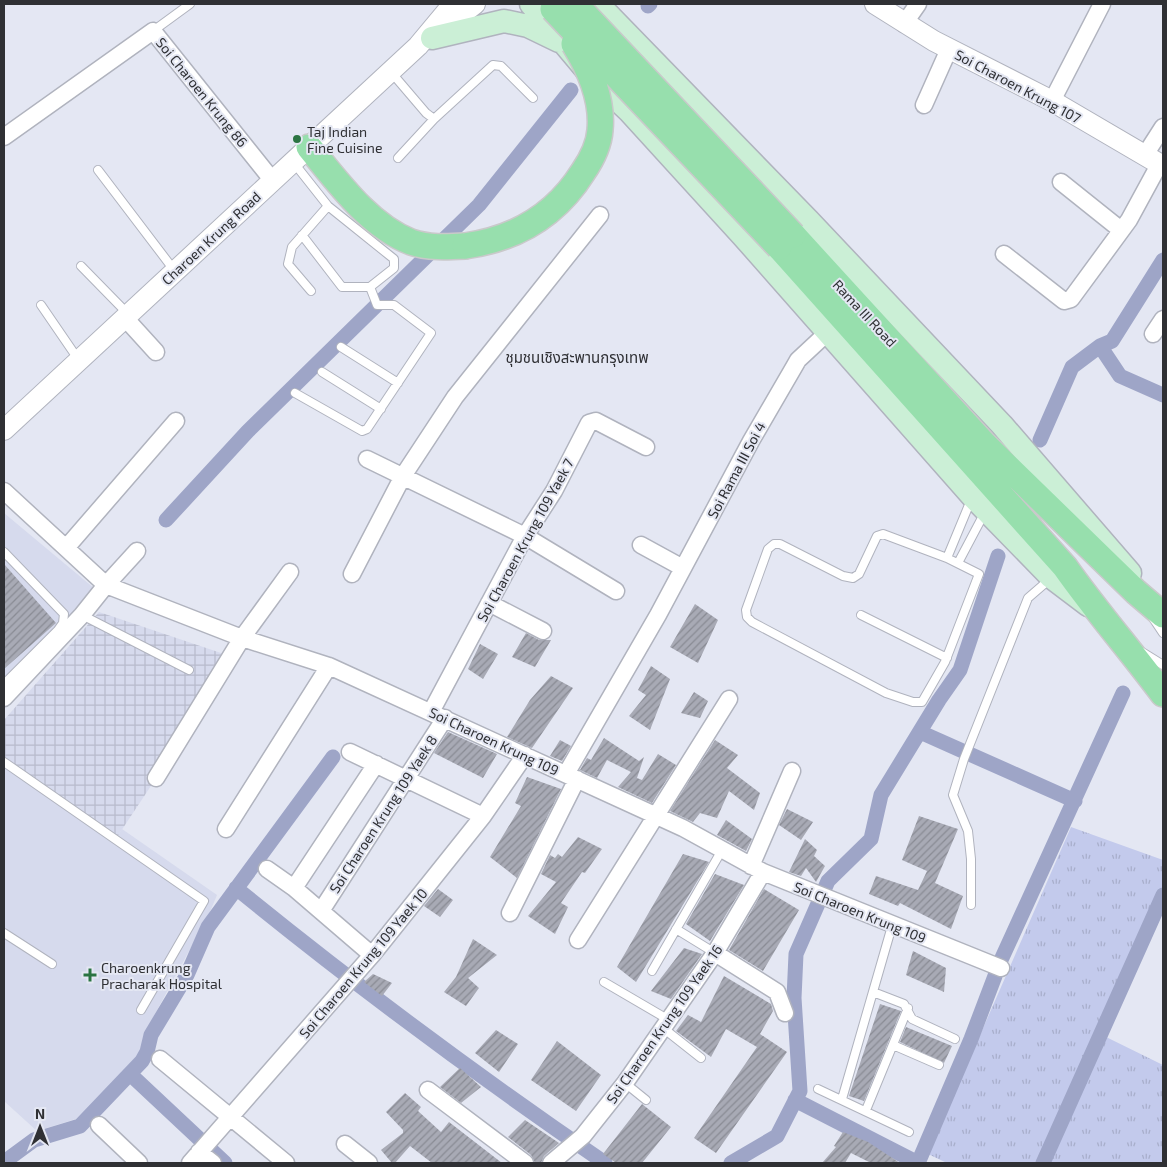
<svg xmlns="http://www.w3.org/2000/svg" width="1167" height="1167" font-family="'Exo 2','Noto Sans Thai',sans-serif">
<defs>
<pattern id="industrial-grid" width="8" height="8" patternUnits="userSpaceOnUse" patternTransform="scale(1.25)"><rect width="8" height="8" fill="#d6daed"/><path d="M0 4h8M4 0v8" fill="none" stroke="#b8bbcc"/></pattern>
<pattern id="grass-tufts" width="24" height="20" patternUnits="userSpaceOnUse" patternTransform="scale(1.25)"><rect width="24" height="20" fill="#c3caec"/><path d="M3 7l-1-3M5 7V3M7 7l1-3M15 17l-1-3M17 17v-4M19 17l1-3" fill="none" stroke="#a8aecb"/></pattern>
<pattern id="building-hatch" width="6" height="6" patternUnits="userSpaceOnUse" patternTransform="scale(1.25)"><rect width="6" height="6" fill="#a8aab5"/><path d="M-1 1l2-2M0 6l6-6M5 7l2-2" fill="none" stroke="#898b94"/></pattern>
</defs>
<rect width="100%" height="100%" fill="#e4e7f3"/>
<!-- built -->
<path fill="#d6daed" d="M4,513L95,589L4,689Z
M4,759L117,837L122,829L217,895L209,914L143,1036L141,1051L79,1118L37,1131L4,1101Z"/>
<!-- industrial -->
<path fill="url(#industrial-grid)" d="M99,612L236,658L117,837L4,759V720Z"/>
<!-- grass -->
<path fill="url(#grass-tufts)" d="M1071,827L1163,860V899L1102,1035L1163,1065V1163H947L928,1154Z"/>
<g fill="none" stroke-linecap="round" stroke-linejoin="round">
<!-- canal -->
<path stroke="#9ea5c7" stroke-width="15" d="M648,6L650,4
M1100,346L1120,376L1163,395
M1040,440L1072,367L1100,346L1112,341L1163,260
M166,520L248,431L479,205L571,90
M920,732L1075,801
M236,888C355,985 478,1076 605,1163
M1001,960L1123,693
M130,1074L225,1163
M795,1100L918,1163
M4,1162L34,1140L80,1126L142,1061L147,1052L151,1035L187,975L208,927L333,757
M731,1163L777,1136L800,1091L794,998L796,954L828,881L871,839L881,795L939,700L960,670L998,556
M918,1163L971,1039L995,976
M1043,1163L1163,895"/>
</g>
<!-- building -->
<path fill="url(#building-hatch)" d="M4,564L56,623L4,669Z
M695,604L718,620L698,663L670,647Z
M526,633L539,640H551L535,667L512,657Z
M480,644L498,654L483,679L468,669Z
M651,666L670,679L650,730L629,716L646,695L638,690Z
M551,676L573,688L532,748L507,737L530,700Z
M694,692L708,701L700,718L681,713Z
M448,732L497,754L483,778L434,753Z
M604,738L639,761L644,757L637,778L642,780L658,754L676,765L652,803L618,787L631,772L607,760L597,778L580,770L587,758L591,760Z
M560,740L571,746L562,761L550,756Z
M715,740L738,755L727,768L760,793L754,810L729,791L717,818L700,813L693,822L670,811Z
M527,777L561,789L517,878L490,857L521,806L515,803Z
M787,809L813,822L801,840L779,825Z
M919,816L958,829L935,883L963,896L951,929L900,903L898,906L869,894L876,876L918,890L927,871L902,860Z
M726,820L752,839L746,851L717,835Z
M578,837L602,849L585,873L582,872L561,903L568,907L555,934L528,916L556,882L541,874L550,855L555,858L558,854L562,857Z
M805,839L817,850L814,856L825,866L816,882L806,868L801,876L789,872Z
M683,854L709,862L636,982L617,967Z
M715,874L744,885L710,941L686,924Z
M438,889L453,900L440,917L424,906Z
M764,889L799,910L763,971L729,950Z
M473,939L497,955L468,978L479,988L466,1006L444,992L456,977Z
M684,948L702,954L671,999L651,991Z
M913,951L946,968L944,992L906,975Z
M373,974L392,983L382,996L364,982Z
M724,976L771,1004L773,1011L760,1034L787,1052L716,1153L694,1138L757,1047L726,1029L711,1057L676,1031L688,1015L701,1022Z
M880,1004L901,1011L864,1101L849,1096Z
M906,1027L952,1046L944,1063L900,1042Z
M496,1030L518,1044L499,1072L475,1053Z
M557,1041L601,1075L576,1111L531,1080Z
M460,1068L481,1087L461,1103L440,1087Z
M405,1093L421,1107L418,1111L441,1132L449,1122L502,1163H432L410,1146L395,1163H392L381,1150L403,1133V1130L386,1112Z
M642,1104L671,1127L642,1163H616L603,1154Z
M525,1120L559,1143L544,1156L541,1163H535L531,1155L508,1137Z
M843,1132L868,1142L900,1163H871L851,1153L845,1163H822L836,1147L834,1146Z"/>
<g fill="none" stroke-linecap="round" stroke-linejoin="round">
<defs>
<path id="service" d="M153,31L190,4
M391,72L426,113L434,119L493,65L501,66L533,98
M398,158L434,119
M294,163L328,206L394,259V268L370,287L377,305H394L431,333L367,429L362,431L295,393
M98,170L174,270
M302,235L342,287H370
M81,266L127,313
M311,291L288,264L292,247L328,206
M41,305L78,359
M341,347L398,383
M322,372L381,409
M883,534L947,558L979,574L945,662L922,702H913L886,693L752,622L747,617L746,610L768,549L774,544H780L843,576L853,578L859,574L877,536Z
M4,552L64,614L63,623L58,630L4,684
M947,558L971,500
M958,563L985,512
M82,615L189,670
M861,615L947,658
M1153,618L1163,633
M1142,652L1163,665
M4,762L204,901L141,1010
M971,905V859L968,831L953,795L964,759L1028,598L1050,579
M676,929L715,953
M4,933L52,964
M652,971L722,850
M604,982L669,1020
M873,992L904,1004L912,1019L955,1039
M663,1028L701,1058
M893,1045L939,1065
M625,1083L646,1100
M818,1089L909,1132
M842,1099L892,926
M866,1110L908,1008"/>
<path id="minor" d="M904,24L918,4
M1052,101L1102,4
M924,105L949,49
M4,137L153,31L273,181
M1145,155L1163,127
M1061,182L1121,230
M1004,254L1064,301L1071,299L1129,220L1160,163
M126,319L156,352
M1153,334L1163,319
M367,459L525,536L616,591
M4,491L106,585L242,638L329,666L683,828L763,872L1001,968
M641,545L683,568
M66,548L176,421
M352,574L403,476L455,397L600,215
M489,603L543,631
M4,698L82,615L106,585L137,551
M431,712L525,536L554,491L589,423L596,421L646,447
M350,752L483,816
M566,774L658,615L751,441L794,367L798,360L827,333
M156,778L242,638L290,572
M226,829L329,666
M751,866L792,771
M267,869L294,888L372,955
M294,888L376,764
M321,911L445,718
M510,913L577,779
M578,940L729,699
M715,953L777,992L785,1013
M160,1059L286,1163
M428,1090L525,1163
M99,1125L139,1163
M345,1144L369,1163
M199,1152L213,1163
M190,1163L372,955L483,816L525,755
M551,1163L583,1136L625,1083L715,953L763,872"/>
<path id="tertiary" d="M875,4L934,41L1052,101L1163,166
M438,33L475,4
M4,430L418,46L453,4"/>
<path id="secondary" d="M531,4L588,72L630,112L743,236L973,497L1051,577L1088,605
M598,4L808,220L1002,425L1130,573
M432,38L504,21L528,26L559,41"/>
<path id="primary" d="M309,147C337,181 369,226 411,242C428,248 447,247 465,246
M793,235L983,443L1136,592L1163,615
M779,247L1065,567C1096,611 1131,651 1163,694"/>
</defs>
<!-- service casing -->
<use href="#service" stroke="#b0b3be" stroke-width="10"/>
<!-- minor casing -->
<use href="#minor" stroke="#b0b3be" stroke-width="19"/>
<!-- tertiary casing -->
<use href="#tertiary" stroke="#b0b3be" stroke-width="22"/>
<!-- secondary casing -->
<use href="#secondary" stroke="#b0b3be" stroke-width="25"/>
<!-- primary casing -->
<use href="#primary" stroke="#c9c9ca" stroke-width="28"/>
<!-- service -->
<use href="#service" stroke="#fff" stroke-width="8"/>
<!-- minor -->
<use href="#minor" stroke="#fff" stroke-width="16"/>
<!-- tertiary -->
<use href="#tertiary" stroke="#fff" stroke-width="20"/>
<!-- secondary -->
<use href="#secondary" stroke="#cbefd6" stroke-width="22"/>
<!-- primary -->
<use href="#primary" stroke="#97dfad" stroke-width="25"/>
<defs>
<path id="primary-bridge" d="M575,4L793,235
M553,9L779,247
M465,246C515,239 556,215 583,172C592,159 599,145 600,130C603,99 590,70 574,44"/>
</defs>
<!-- primary-bridge casing -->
<use href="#primary-bridge" stroke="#c9c9ca" stroke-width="28" stroke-linecap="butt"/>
<!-- primary-bridge -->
<use href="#primary-bridge" stroke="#97dfad" stroke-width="25"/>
</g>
<!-- markers -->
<g fill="#2b7442" stroke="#e4e7f3" stroke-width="2">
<circle cx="297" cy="139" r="5"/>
<path d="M87.5 967.5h5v5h5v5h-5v5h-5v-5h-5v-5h5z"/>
</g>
<g text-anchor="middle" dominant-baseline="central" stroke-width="4" stroke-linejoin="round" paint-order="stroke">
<!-- street labels -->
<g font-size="14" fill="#2f3034" stroke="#e4e7f3">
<text transform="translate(1018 86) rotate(28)">Soi Charoen Krung 107</text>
<text transform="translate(202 92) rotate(51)">Soi Charoen Krung 86</text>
<text transform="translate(211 238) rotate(-43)">Charoen Krung Road</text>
<text transform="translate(865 313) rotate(47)">Rama III Road</text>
<text transform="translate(736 470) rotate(-62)">Soi Rama III Soi 4</text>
<text transform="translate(525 540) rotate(-61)">Soi Charoen Krung 109 Yaek 7</text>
<text transform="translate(494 741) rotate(25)">Soi Charoen Krung 109</text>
<text transform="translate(383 814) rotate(-57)">Soi Charoen Krung 109 Yaek 8</text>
<text transform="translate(860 912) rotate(22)">Soi Charoen Krung 109</text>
<text transform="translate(363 963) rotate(-50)">Soi Charoen Krung 109 Yaek 10</text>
<text transform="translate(664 1024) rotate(-55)">Soi Charoen Krung 109 Yaek 16</text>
</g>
<!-- poi labels -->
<g font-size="14" fill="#2f3034" stroke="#e4e7f3" text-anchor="start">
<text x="307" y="131">Taj Indian<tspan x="307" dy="16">Fine Cuisine</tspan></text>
<text x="101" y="967">Charoenkrung<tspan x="101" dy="16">Pracharak Hospital</tspan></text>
</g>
<!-- neighbourhood labels -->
<g font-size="15" fill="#2f3034" stroke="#e4e7f3">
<text x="577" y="357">ชุมชนเชิงสะพานกรุงเทพ</text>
</g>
</g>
<!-- border -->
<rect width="1167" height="1167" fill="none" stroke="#2f3034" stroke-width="10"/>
<!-- north arrow -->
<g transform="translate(40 1127)" stroke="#e4e7f3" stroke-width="4" paint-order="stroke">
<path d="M0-4L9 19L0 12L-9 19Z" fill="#2f3034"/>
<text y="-8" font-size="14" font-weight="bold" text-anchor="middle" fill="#2f3034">N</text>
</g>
</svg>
